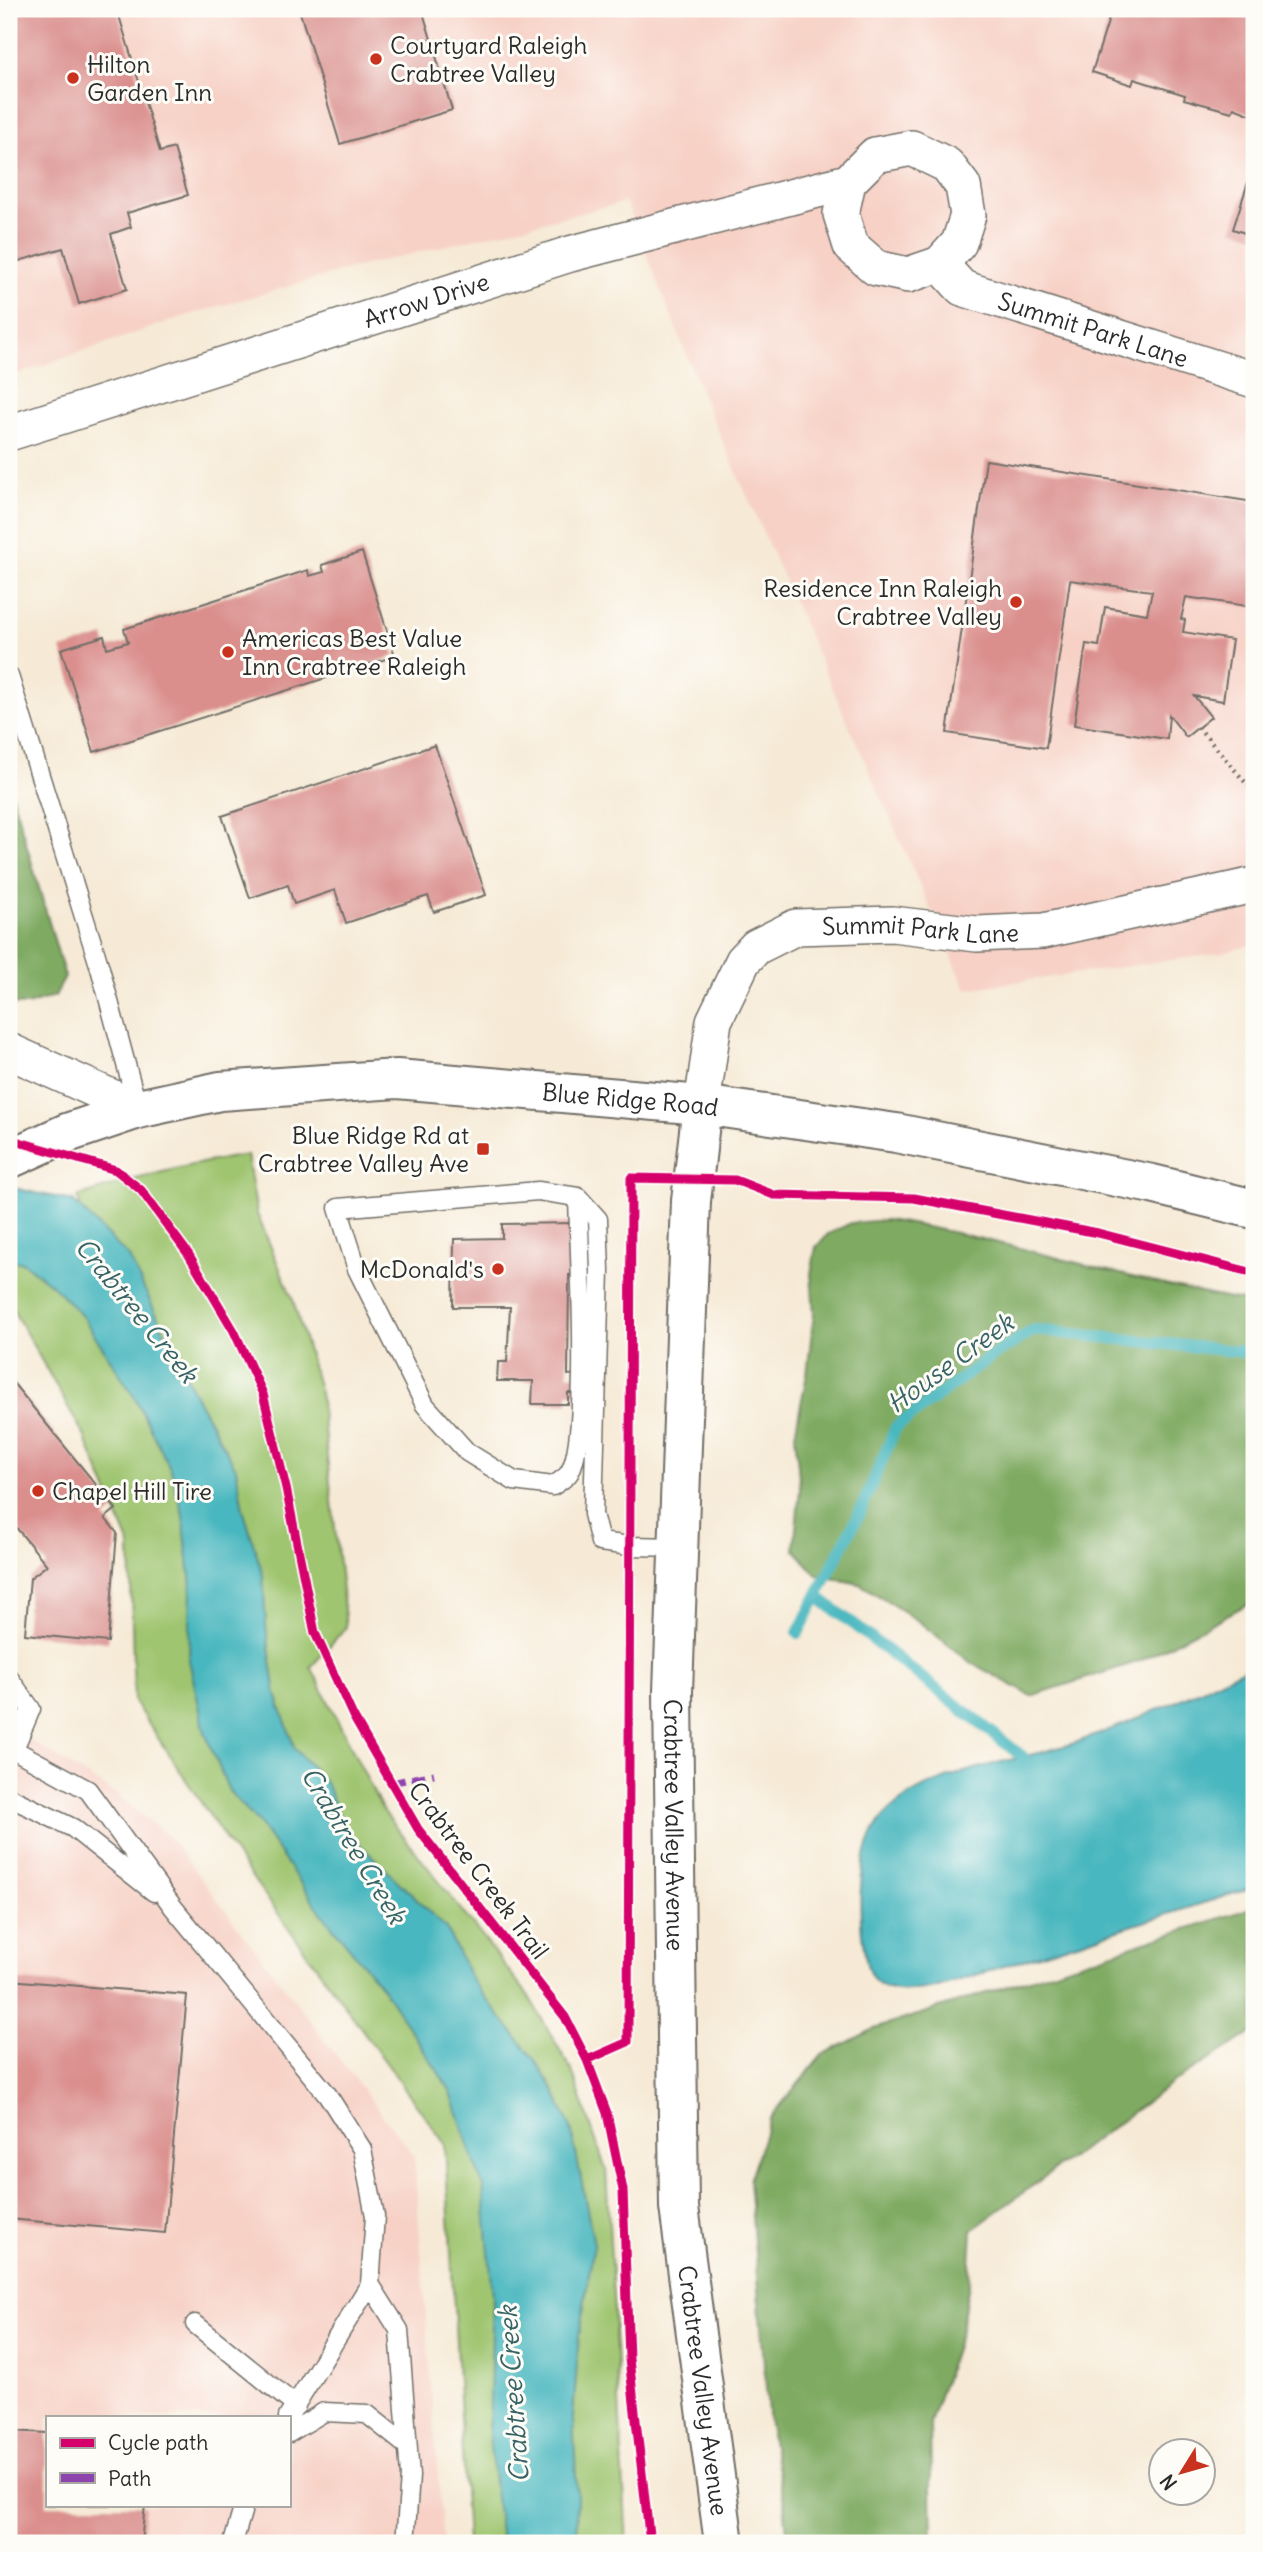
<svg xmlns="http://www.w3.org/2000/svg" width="1263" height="2552" font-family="Delius,sans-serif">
<rect width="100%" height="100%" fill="#fdfcf7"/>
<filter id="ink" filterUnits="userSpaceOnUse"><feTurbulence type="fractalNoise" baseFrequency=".0143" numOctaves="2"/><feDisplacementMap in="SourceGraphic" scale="14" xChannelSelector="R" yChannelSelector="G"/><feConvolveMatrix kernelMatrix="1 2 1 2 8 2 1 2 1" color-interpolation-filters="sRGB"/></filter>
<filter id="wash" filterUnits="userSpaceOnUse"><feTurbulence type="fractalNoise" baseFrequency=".00686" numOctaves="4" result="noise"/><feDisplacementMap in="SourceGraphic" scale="28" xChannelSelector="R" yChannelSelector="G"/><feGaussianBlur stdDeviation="1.57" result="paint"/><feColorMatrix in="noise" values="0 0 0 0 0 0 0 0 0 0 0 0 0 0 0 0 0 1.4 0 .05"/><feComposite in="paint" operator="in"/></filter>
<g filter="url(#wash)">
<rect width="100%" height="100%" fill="#f6ead6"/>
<!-- built -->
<path fill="#f7d1c6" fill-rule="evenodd" d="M9,9H1254V944L1222,953L966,989L706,404L626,202L353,268L185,316L9,377Z
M9,1727L116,1794L169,1837L414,2156L443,2543H9ZM47,2417H289V2505H47Z"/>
<!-- green -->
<path fill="#9fc570" stroke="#65784e" stroke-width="2" d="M247,1155L257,1214L293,1300L320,1393L346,1627L311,1667L382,1809L528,1995L572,2071L606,2170L627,2543H467L445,2144L238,1858L134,1702L130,1545L84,1435L9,1303V1229L80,1205L78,1197C133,1178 189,1164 247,1155Z"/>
<!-- forest -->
<path fill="#7faa62" stroke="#556a46" stroke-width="2" d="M9,785L65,977L55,996L27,1005L9,1004Z
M886,1220C1011,1239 1130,1283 1254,1303V1601L1140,1661L1031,1696L970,1662L918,1621L860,1584L817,1575L794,1549L800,1488L795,1434L807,1374L814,1313L811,1274L816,1247L828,1234L851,1223Z
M1254,1907V2031L1171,2084L972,2230L969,2284L960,2334L930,2423L932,2543H788L784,2502L769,2425L749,2180L770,2118L822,2055L874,2029Z"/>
<!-- water -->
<path fill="#48b7bf" stroke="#3a7175" stroke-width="2" d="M9,1187L73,1201L129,1257L196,1397L236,1468L243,1509L263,1575L266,1626L276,1694L295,1749L326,1783L345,1830L446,1928L472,1981L534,2059L555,2092L571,2128L594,2244L579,2336L573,2418L577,2495L576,2543H501L489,2436L493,2297L483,2187L450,2090L384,1990L323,1915L259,1824L229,1791L205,1733L189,1660L191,1586L183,1515L171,1470L135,1398L83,1317L55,1288L24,1263L9,1260Z
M1254,1664V1887L938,1987C914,1991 874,1998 867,1964C858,1924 854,1849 884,1816C928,1768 1021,1762 1080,1741C1139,1720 1197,1692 1254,1664Z"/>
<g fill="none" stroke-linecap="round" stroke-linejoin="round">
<!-- stream -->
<path stroke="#48b7bf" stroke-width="12" d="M817,1596L1023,1757
M798,1633L862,1508L896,1427L989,1358L1034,1330L1254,1353"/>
</g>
<g id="blocks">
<!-- building -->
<path fill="#da8f8d" d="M9,9H117L160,152L174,148L188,195L127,213L131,227L111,234L127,289L79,304L63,248L9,264Z
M299,9H422L452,110L340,144Z
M1112,9H1254V116L1234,108L1232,112L1184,99L1185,95L1134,79L1132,85L1092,72Z
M1250,176L1254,177V236L1233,229Z
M986,460L1254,502V607L1186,597L1181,619L1185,620L1183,632L1232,640L1223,701L1194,696L1211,717L1186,737L1169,715L1167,739L1074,725L1086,644L1099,646L1105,607L1147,614L1152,591L1070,580L1046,748L947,733Z
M362,552L395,656L94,752L61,649L104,636L107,648L128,642L124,629L308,570L309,576L324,572L322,565Z
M435,745L486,895L434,912L428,896L346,923L335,890L294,904L288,885L250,898L222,816Z
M578,1223V1274L569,1275L568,1375L578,1374L577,1393H568V1404H532L533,1381H497L498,1362H507L510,1307H453L454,1239L502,1238V1224Z
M9,1378L116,1509L105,1518L117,1533L108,1642L25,1634L30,1578L47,1565L9,1519Z
M9,1980L187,1995L165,2233L9,2219Z
M10,2431L47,2433V2505H145L141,2543H9Z"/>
</g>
</g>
<g filter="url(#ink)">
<use href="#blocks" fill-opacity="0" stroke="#726e67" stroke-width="2"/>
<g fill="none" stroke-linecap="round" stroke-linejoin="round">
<defs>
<path id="lane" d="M9,676L100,968L138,1109
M578,1197C579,1247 591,1439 569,1473C566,1478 558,1482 553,1486L514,1481L467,1452L425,1405L357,1269L338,1208L538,1191L578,1197L598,1219L600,1270L593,1514L600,1542L630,1546L679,1547
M9,1678L31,1709L14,1749L9,1750
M9,1747L88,1790L173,1907L327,2094L362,2149L375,2216L370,2284L288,2417
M9,1797L73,1828L154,1892
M370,2284L399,2330L410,2476L405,2543
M195,2324L296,2406
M289,2433L324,2412L367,2414L407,2446
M233,2543L244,2505"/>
<g id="street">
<path id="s1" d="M940,264L962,288L1254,380"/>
<path id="s2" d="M9,433L570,254L848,182L875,155L912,148L947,165L963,186L968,215L959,243L940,264L908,275L876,268L851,246L841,214L848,182"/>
<path d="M9,1051L138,1109"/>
<path id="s3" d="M702,1105L714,1021L743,961L756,947L796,927L892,924L977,934L1043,931L1254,885"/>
</g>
<g id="secondary">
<path id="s4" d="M702,1105L691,1201L673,1691L679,2207L724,2543"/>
<path id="s5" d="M9,1159L67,1133L138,1109L220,1091L397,1079L702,1105L896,1133L1152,1184L1254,1209"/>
</g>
</defs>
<!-- lane casing -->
<use href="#lane" stroke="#726e67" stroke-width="21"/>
<!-- street casing -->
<use href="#street" stroke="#726e67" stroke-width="38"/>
<!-- secondary casing -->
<use href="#secondary" stroke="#726e67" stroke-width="42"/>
<!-- path -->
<path stroke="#726e67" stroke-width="4.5" stroke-dasharray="2 5" stroke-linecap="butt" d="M1198,727L1252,790"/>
<!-- lane -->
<use href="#lane" stroke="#fff" stroke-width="18"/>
<!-- street -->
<use href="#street" stroke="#fff" stroke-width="35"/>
<!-- secondary -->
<use href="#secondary" stroke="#fff" stroke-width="38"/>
<!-- quiet -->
<path stroke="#8e44ad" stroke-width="7" stroke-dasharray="14 7" stroke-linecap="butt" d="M391,1783L434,1774"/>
<defs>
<path id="cycleway" d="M9,1139L116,1170L141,1190L189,1255L234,1331L263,1394L286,1488L315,1633L353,1716L418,1829L565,2017L587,2060L607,2113L623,2190L629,2359L650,2543
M587,2060L628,2042L631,1178L735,1180L774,1195L914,1198L1098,1233L1254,1273"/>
</defs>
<!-- cycleway casing -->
<use href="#cycleway" stroke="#fdfcf7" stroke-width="13"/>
<!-- cycleway -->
<use href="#cycleway" stroke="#d6006c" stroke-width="9"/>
</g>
</g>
<!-- markers -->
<g fill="#c8321e" stroke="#fdfcf7" stroke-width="2.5">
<circle cx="376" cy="59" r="7"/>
<circle cx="73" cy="78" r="7"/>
<circle cx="1016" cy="602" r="7"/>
<circle cx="228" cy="652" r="7"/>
<rect x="476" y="1142" width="14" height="14" rx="3.5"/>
<circle cx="498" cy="1269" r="7"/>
<circle cx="38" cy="1491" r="7"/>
</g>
<g text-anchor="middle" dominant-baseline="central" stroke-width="6" stroke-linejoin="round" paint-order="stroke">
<!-- poi labels -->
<g font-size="24" fill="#2b2b2b" stroke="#fdfcf7" text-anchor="start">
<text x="390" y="45">Courtyard Raleigh<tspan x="390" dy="28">Crabtree Valley</tspan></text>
<text x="87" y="64">Hilton<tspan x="87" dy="28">Garden Inn</tspan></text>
<text x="1002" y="588" text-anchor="end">Residence Inn Raleigh<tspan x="1002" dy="28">Crabtree Valley</tspan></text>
<text x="242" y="638">Americas Best Value<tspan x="242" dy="28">Inn Crabtree Raleigh</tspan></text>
<text x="469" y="1135" text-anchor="end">Blue Ridge Rd at<tspan x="469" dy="28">Crabtree Valley Ave</tspan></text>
<text x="484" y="1269" text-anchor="end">McDonald's</text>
<text x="52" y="1491">Chapel Hill Tire</text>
</g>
<!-- street labels -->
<g font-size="24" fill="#2b2b2b" stroke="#fdfcf7">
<text stroke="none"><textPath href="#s2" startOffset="438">Arrow Drive</textPath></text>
<text stroke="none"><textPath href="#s1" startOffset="170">Summit Park Lane</textPath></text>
<text stroke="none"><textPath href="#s3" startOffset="340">Summit Park Lane</textPath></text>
<text stroke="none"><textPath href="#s5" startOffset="634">Blue Ridge Road</textPath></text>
<text stroke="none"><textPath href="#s4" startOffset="721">Crabtree Valley Avenue</textPath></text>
<text transform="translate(479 1870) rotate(53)">Crabtree Creek Trail</text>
<text stroke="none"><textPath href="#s4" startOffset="1288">Crabtree Valley Avenue</textPath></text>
</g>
<!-- water labels -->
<g font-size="26" font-style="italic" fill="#376366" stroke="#fdfcf7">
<text transform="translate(137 1310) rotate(51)">Crabtree Creek</text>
<text transform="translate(950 1363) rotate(-36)">House Creek</text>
<text transform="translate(354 1845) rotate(59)">Crabtree Creek</text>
<text transform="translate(513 2394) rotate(-94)">Crabtree Creek</text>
</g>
</g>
<!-- margin -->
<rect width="1263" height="2552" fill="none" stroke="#fdfcf7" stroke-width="35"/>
<!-- legend -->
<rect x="46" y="2416" width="245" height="91" fill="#fdfcf7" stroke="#a9a8a5" stroke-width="2"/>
<rect x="60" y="2438" width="35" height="10" fill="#d6006c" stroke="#a9a8a5" stroke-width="2"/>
<text x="108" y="2450" font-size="21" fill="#2b2b2b">Cycle path</text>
<rect x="60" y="2473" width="35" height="10" fill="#8e44ad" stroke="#a9a8a5" stroke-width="2"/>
<text x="108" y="2486" font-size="21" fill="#2b2b2b">Path</text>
<!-- north arrow -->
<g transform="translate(1182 2472) rotate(233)"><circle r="33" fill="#fdfcf7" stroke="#a9a8a5" stroke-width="2"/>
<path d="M0-5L12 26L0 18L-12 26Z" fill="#c8321e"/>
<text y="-10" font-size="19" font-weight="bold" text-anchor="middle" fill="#2b2b2b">N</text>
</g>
</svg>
